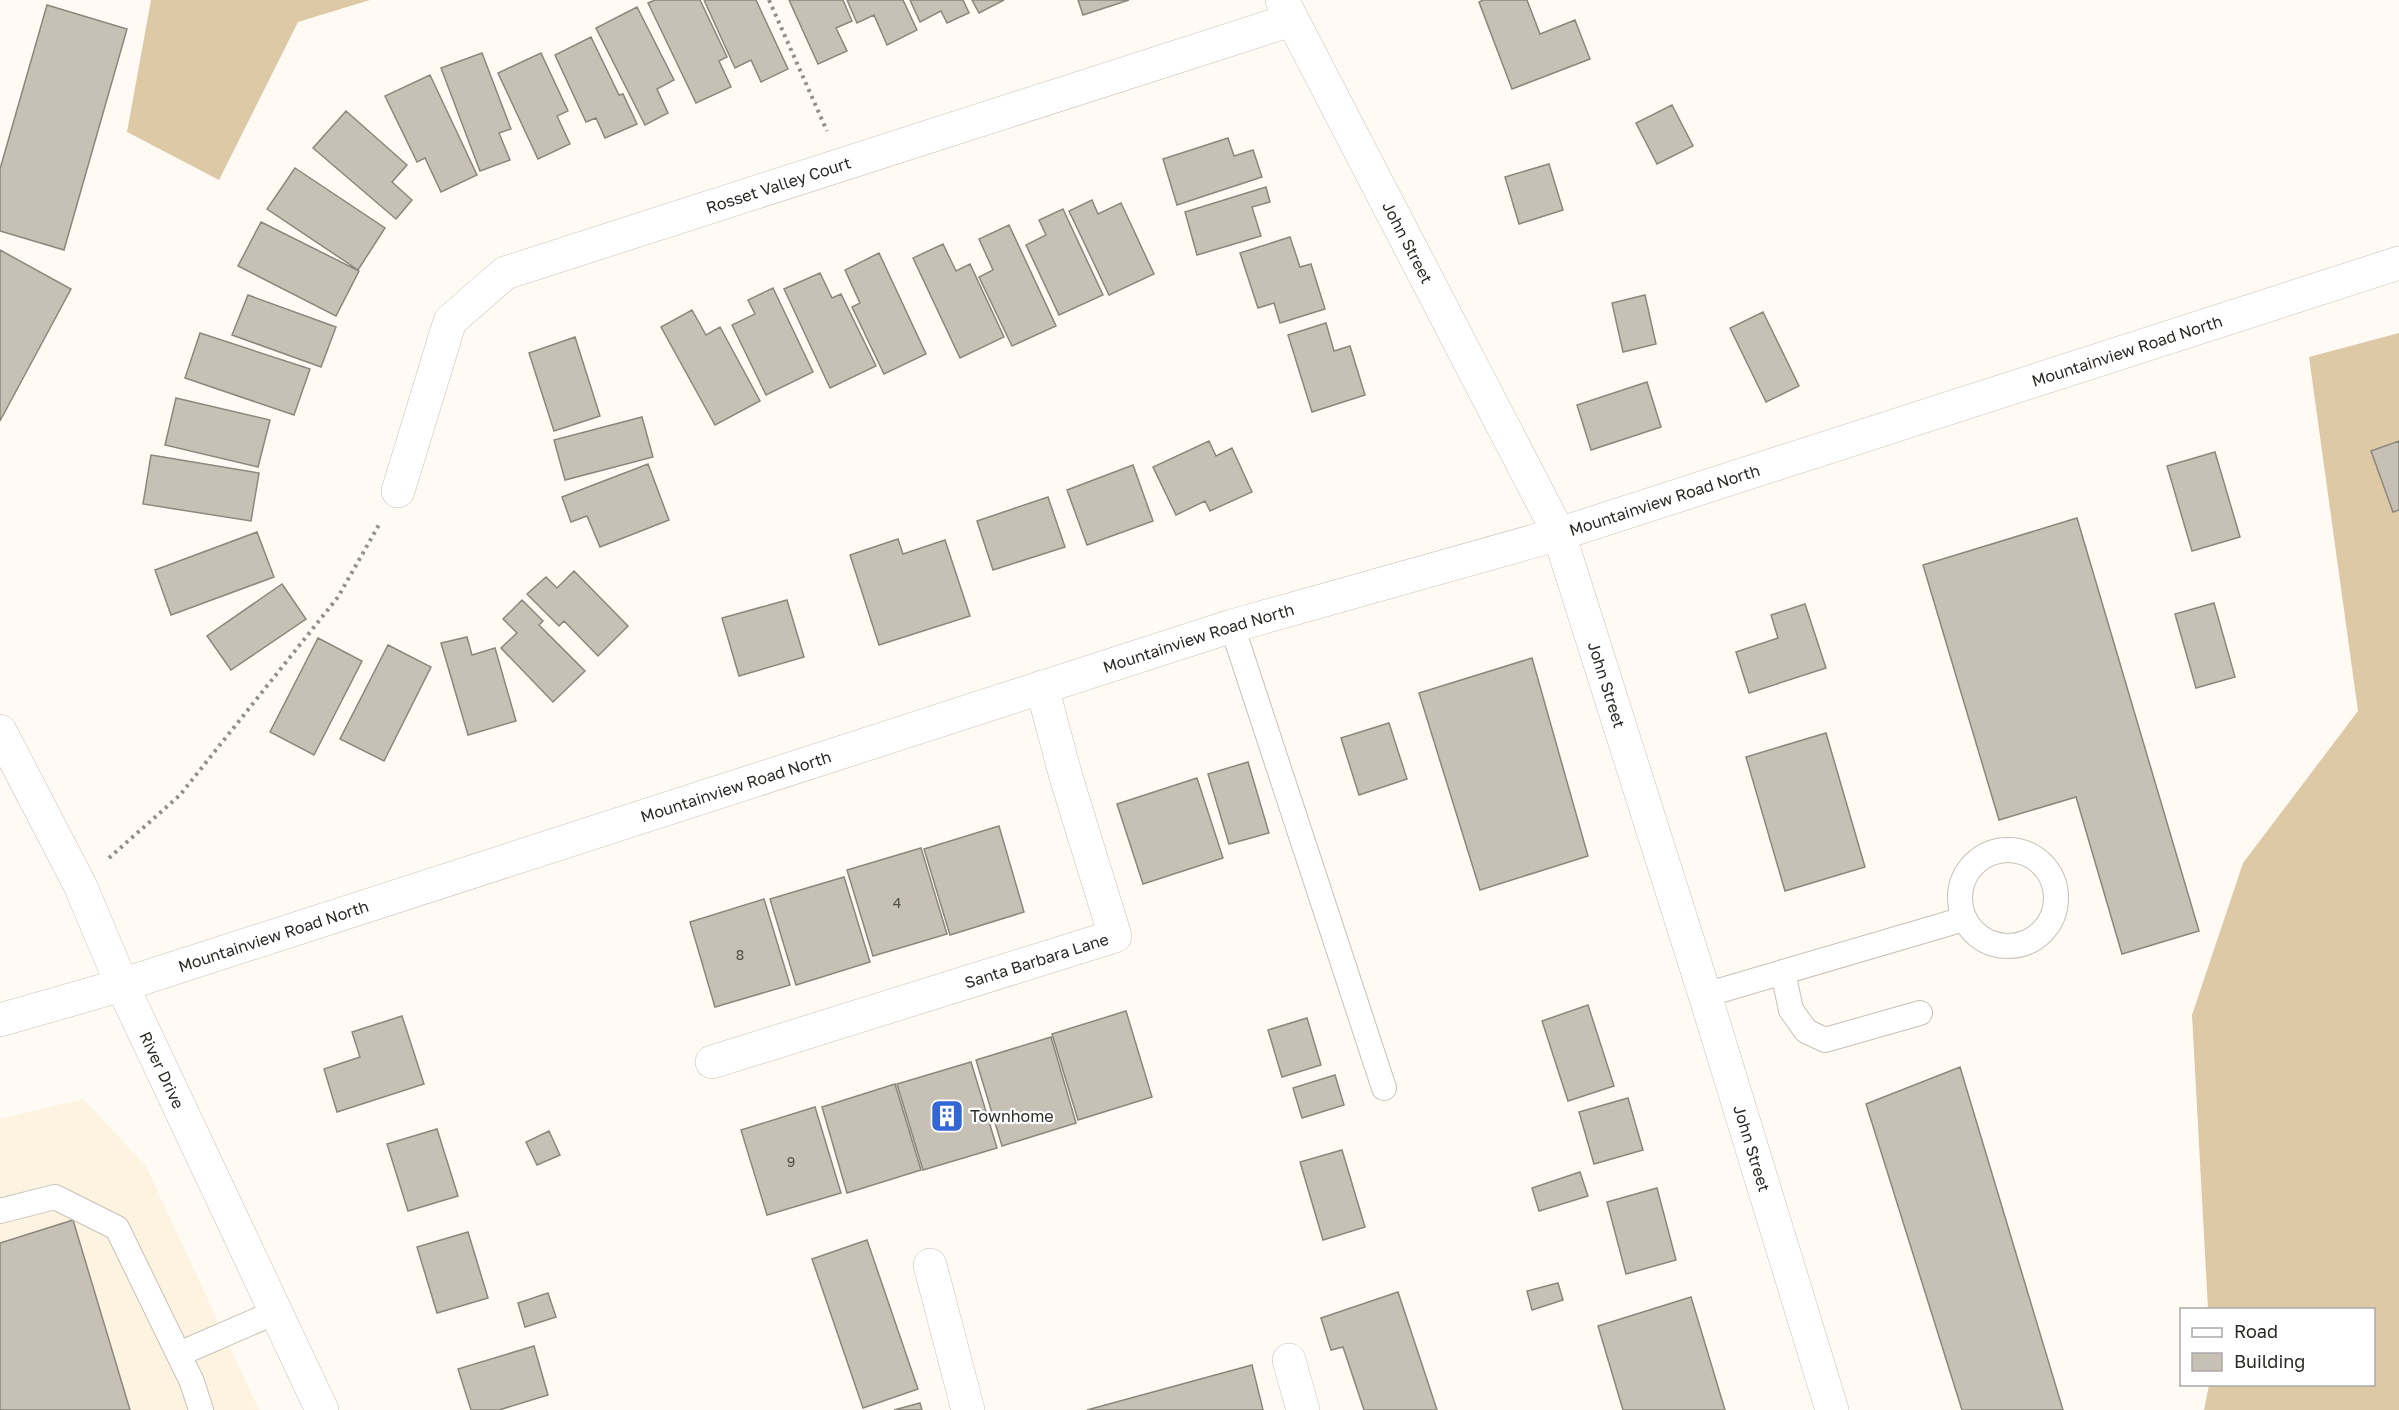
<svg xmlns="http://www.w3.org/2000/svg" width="2399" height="1410" font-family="'Golos Text',sans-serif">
<rect width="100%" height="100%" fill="#fffbf4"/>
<!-- built -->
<path fill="#fdf3e1" d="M83,1099L146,1166L259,1410H0V1119Z"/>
<!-- forest -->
<path fill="#ddc9a6" d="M151,0H370L298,22L219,180L127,132Z
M2399,333V1410H2204L2209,1385L2374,1384V1310L2208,1309L2192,1015L2243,863L2358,711L2309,357Z"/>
<!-- building -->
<path fill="#c6c0b5" stroke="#8c877d" stroke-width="1.5" d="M655,0H700L727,57L719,61L731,87L696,103L648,3Z
M704,0H756L788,69L761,82L751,60L735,68Z
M789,0H843L852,21L836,28L847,51L818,64Z
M847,0H903L917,30L887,45L874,15L857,23Z
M910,0H963L969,13L947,23L941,11L920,22Z
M972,0H1004L979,13Z
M1078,0H1129L1083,15Z
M1483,0H1527L1540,34L1575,20L1590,59L1512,89L1479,2Z
M47,5L127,29L64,250L0,231V169Z
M637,7L674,80L657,89L668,113L645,125L596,28Z
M591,37L619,95L623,94L637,124L605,138L596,118L586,122L555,55Z
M482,53L511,129L499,133L510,160L480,171L441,68Z
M541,53L568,111L557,116L570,144L538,159L498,73Z
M430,75L477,175L441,192L425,158L417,162L385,96Z
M1672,105L1693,146L1657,164L1636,123Z
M346,111L407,165L392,182L412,200L396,219L313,148Z
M1228,138L1234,156L1253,150L1262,177L1177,205L1163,159Z
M1549,164L1563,210L1519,224L1505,177Z
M295,168L385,228L358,270L267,209Z
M1266,187L1270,202L1252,207L1261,236L1197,255L1185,212Z
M1092,200L1098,214L1121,203L1154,274L1109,295L1069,211Z
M1063,209L1103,295L1059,315L1026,245L1046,235L1039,220Z
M261,222L359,271L336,316L238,266Z
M1009,225L1056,326L1012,346L979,277L993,270L979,239Z
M1290,237L1300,267L1311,264L1325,309L1280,323L1274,303L1258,308L1240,253Z
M943,244L956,271L970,264L1004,337L960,358L913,258Z
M0,250L71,289L0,421Z
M879,253L926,354L884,374L852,307L860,303L845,270Z
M820,273L832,298L841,294L876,366L830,388L784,289Z
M773,288L813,372L766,395L732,325L755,314L748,300Z
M248,295L336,327L321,367L232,335Z
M1645,295L1656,344L1623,352L1612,303Z
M692,310L706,335L720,327L760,401L715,425L661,327Z
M1763,312L1799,386L1766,402L1730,328Z
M1326,323L1334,351L1350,346L1365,395L1312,412L1288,335Z
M200,333L310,369L294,415L185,378Z
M575,337L600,416L554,431L529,353Z
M1647,382L1661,427L1591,450L1577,405Z
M176,398L270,420L258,467L165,445Z
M642,417L653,457L565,480L554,440Z
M1209,441L1216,456L1232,448L1252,492L1210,511L1205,501L1176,515L1153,467Z
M2399,441V510L2393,512L2371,451Z
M2215,452L2240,537L2192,551L2167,466Z
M151,455L259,473L251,521L143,504Z
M648,464L669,520L600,547L587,516L571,522L562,497Z
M1133,465L1153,521L1087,545L1067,490Z
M1048,497L1065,547L993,570L977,521Z
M2077,518L2199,931L2122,954L2076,797L1999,820L1923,565Z
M257,532L274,577L171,615L155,570Z
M898,539L903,554L945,540L970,616L879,645L850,555Z
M574,571L628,626L598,656L564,621L559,626L527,594L546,577L557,588Z
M282,584L306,619L231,670L207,636Z
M522,600L543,621L539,625L585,671L553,702L501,648L517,633L503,619Z
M787,600L804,657L739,676L722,618Z
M2214,603L2235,677L2196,688L2175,614Z
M1805,604L1826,668L1749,693L1736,652L1778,638L1771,615Z
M467,637L472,655L495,648L516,721L468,735L441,643Z
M318,638L362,661L314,755L270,732Z
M388,645L431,667L384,761L340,739Z
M1532,658L1588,856L1480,890L1419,693Z
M1389,723L1407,779L1359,795L1341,738Z
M1826,733L1865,867L1785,891L1746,757Z
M1248,762L1269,833L1229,844L1208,774Z
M1197,778L1223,858L1143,884L1117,804Z
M999,826L1024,912L950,935L924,849Z
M921,848L947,934L873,956L847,870Z
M844,877L870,962L796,985L770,899Z
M764,899L790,985L715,1007L690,922Z
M1588,1005L1614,1086L1568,1101L1542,1021Z
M1126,1011L1152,1097L1078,1120L1052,1034Z
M402,1016L424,1084L337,1112L324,1069L360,1057L352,1032Z
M1307,1018L1321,1065L1282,1077L1268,1030Z
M1051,1037L1076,1123L1002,1146L976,1060Z
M971,1062L997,1148L923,1170L897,1084Z
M1960,1067L2063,1410H1962L1866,1104Z
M1335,1075L1344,1105L1302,1118L1293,1088Z
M895,1084L921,1170L847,1193L822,1107Z
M1628,1098L1643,1150L1594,1164L1579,1112Z
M815,1107L841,1193L767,1215L741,1130Z
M437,1129L458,1196L408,1211L387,1144Z
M549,1131L560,1155L537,1165L526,1142Z
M1342,1150L1365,1227L1323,1240L1300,1162Z
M1580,1172L1588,1196L1539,1211L1532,1188Z
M1657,1188L1676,1260L1626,1274L1607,1202Z
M73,1220L130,1410H0V1243Z
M468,1232L488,1298L437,1313L417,1247Z
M867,1240L918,1389L863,1408L812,1259Z
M1558,1283L1563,1300L1532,1310L1527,1291Z
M1398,1292L1437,1410H1364L1343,1347L1331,1350L1321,1318Z
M548,1293L556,1317L525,1327L518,1303Z
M1691,1297L1725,1410H1623L1598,1326Z
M534,1346L548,1395L499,1410H471L458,1369Z
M1252,1365L1263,1410H1087Z
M920,1403L922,1410H894Z"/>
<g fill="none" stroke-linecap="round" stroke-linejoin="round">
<defs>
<path id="service" d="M1232,626L1384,1088
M1960 898a48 48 0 1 1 96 0a48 48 0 1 1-96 0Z
M1783,972L1791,1010L1806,1031L1825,1040L1920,1013
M1705,995L1964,919
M0,1211L55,1197L117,1228L192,1382L201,1410
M179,1354L276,1312"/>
<g id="minor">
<path id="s1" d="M398,491L450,321L505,273L1291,20"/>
<path id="s2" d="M1559,534L1705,995L1832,1410"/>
<path d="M0,731L80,885L122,985"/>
<path id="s3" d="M712,1062L1115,936L1066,777L1042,687"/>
<path d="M930,1265L968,1410"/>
<path d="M1289,1360L1303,1410"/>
</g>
<g id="tertiary">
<path id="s4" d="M1282,0L1559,534"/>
</g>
<g id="secondary">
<path id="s5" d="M122,985L322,1410"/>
<path id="s6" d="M0,1020L122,985L1232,626L1559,534L2399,263"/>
</g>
</defs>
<!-- service casing -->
<use href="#service" stroke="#c7c1b7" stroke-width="26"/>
<!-- minor casing -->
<use href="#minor" stroke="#c7c1b7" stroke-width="34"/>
<!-- tertiary casing -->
<use href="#tertiary" stroke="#c7c1b7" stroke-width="34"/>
<!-- secondary casing -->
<use href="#secondary" stroke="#c7c1b7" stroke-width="34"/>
<!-- path -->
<path stroke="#93908b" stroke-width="4" stroke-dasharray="3 4.5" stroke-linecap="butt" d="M769,0L827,131
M109,858L180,795L338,597L380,523"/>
<!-- service -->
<use href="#service" stroke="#fff" stroke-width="24"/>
<!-- minor -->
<use href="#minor" stroke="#fff" stroke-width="33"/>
<!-- tertiary -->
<use href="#tertiary" stroke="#fff" stroke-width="33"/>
<!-- secondary -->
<use href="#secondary" stroke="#fff" stroke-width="33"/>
</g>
<!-- icons -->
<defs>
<symbol id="building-square" viewBox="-11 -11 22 22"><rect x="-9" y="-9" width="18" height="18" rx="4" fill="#3566d5" stroke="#fff"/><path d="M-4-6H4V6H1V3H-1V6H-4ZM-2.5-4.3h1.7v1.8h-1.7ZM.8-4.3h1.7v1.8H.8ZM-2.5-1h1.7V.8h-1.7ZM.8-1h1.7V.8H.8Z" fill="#fff"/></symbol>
</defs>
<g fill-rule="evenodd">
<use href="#building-square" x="928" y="1097" width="38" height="38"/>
</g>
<g text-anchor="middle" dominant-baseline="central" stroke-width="4.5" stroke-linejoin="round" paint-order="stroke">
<!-- number labels -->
<g font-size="14" fill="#524f49">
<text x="897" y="902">4</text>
<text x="740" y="954">8</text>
<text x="791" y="1161">9</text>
</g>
<!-- street labels -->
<g font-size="16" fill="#2b2925" stroke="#fff">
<text stroke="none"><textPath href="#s1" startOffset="538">Rosset Valley Court</textPath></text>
<text stroke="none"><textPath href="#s4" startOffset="273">John Street</textPath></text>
<text stroke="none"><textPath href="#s6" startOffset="2230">Mountainview Road North</textPath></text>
<text stroke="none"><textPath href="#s6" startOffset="1744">Mountainview Road North</textPath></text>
<text stroke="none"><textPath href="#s6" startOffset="1258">Mountainview Road North</textPath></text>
<text stroke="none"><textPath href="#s2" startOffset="158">John Street</textPath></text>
<text stroke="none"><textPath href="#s6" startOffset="772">Mountainview Road North</textPath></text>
<text stroke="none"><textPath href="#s6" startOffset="286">Mountainview Road North</textPath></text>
<text stroke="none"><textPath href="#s3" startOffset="340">Santa Barbara Lane</textPath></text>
<text stroke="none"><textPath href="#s5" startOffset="94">River Drive</textPath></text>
<text stroke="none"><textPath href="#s2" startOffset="644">John Street</textPath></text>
</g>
<!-- poi labels -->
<g font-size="16" fill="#2b2925" stroke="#fff" text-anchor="start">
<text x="970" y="1116">Townhome</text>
</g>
</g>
<!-- legend -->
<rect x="2180" y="1308" width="195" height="78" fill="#ffffff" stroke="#aaa9a8" stroke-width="1.5"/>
<rect x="2192" y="1328" width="30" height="9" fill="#ffffff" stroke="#aaa9a8" stroke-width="1.5"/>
<text x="2234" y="1338" font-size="18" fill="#2b2925">Road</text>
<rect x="2192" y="1353" width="30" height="18" fill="#c6c0b5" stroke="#aaa9a8" stroke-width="1.5"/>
<text x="2234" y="1368" font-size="18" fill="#2b2925">Building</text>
</svg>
